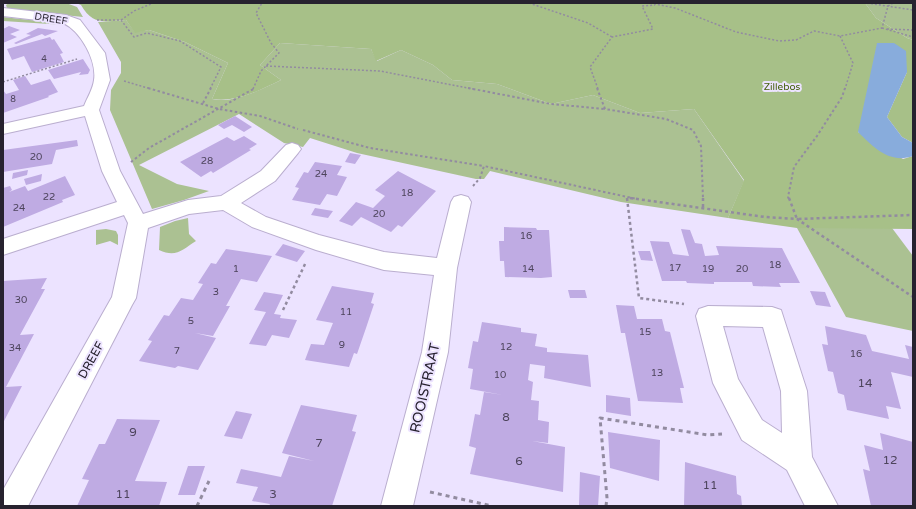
<svg xmlns="http://www.w3.org/2000/svg" width="916" height="509" font-family="'Varela Round',sans-serif">
<rect width="100%" height="100%" fill="#ece3ff"/>
<!-- green -->
<path fill="#abc192" d="M9,3H66L77,7L83,17L15,10L7,8L6,5Z
M865,3H913V40L907,38L876,18Z
M3,17L57,23L65,25L3,21Z
M126,20L135,32L149,30L185,42L228,63L212,99C233,104 262,89 281,80L260,65L280,43L371,49L377,61L401,50L433,65L452,80L497,84L551,104L593,95L640,113L694,109L744,181L728,218L621,202L490,171L484,179H476L357,153L310,138L303,147L284,143L239,114L139,165L177,184L209,191L184,200L152,209L110,110L111,90L121,73V62L98,22Z
M188,218L189,234L196,241C182,250 176,258 159,250L160,227L175,221Z
M797,228H892L913,256V331L846,317Z
M106,229L116,231L118,235V245L110,241L96,245V230Z"/>
<!-- forest -->
<path fill="#a7c088" d="M76,3H865L876,18L907,38L913,40V143L902,137L887,117L907,72L858,132L903,159L913,156V229L797,228L728,218L744,180L694,109L640,113L593,95L551,104L497,84L452,80L433,65L401,50L376,61L371,49L280,43L260,65L281,80C260,90 236,103 212,99L228,63L185,42L149,30L135,33L126,20C105,21 93,26 81,5Z"/>
<!-- water -->
<path fill="#88acdc" d="M877,43H894L906,51L907,72L887,117L902,137L913,143V156C890,164 874,148 858,132Z"/>
<!-- building -->
<path fill="#bfabe3" d="M9,26L20,30L10,34L17,37L3,43V29Z
M38,28L58,31L45,36L42,34L16,44L14,43L31,35L26,34Z
M50,37L52,40L54,39L63,53L60,54L64,62L32,72L24,56L12,60L7,49Z
M83,59L90,70L88,74L79,75L81,72L54,79L48,70Z
M25,76L31,85L50,79L58,92L48,96L49,97L3,113V90L6,94L19,90L13,80Z
M235,116L252,127L244,132L232,125L224,129L218,125Z
M244,136L257,144L249,149L251,150L213,173L211,171L201,177L180,162L227,137L234,141Z
M77,140L78,146L56,150L52,164L3,172V150Z
M350,153L361,155L355,164L345,162Z
M315,162L342,166L337,175L347,177L337,196L327,194L320,205L292,200L299,188L295,187L304,172L308,173Z
M28,170L27,175L12,179L13,173Z
M398,171L436,191L402,227L398,225L391,232L361,217L352,226L339,221L356,202L373,208L385,196L375,190Z
M42,174L41,181L26,185L24,179Z
M65,176L75,195L62,200L63,202L3,227V188L10,186L12,190L9,192L25,186L28,191Z
M315,208L333,211L328,218L311,215Z
M504,227L536,228L537,230H549L552,277L541,278L505,277L504,261H500L499,241H504Z
M681,229L690,230L695,243L702,244L705,256L719,255L716,246L782,248L800,283H779L781,287L753,286L752,282H714V284L687,283L686,281H662L650,241L669,242L673,254L689,256Z
M283,244L305,251L297,262L275,255Z
M226,249L272,256L257,282L241,279L226,306H230L213,336L195,333L216,338L198,370L178,366L175,368L139,361L152,341L148,340L164,315L169,316L181,298L193,300L203,284L198,283L211,263L216,264Z
M638,251H650L653,261L641,260Z
M47,278L41,289H45L20,335L34,334L6,387L22,386L3,423V281Z
M332,286L374,293L371,303L374,304L366,328L357,354L354,353L349,367L305,360L311,344L324,345L333,323L316,320Z
M568,290H585L587,298H570Z
M810,291L825,292L831,307L816,305Z
M264,292L283,295L274,314L268,313L281,315L280,318L297,320L289,338L272,335L266,346L249,344L266,312L254,310Z
M616,305L634,306L637,319H662L665,331L670,332L684,388H680L683,403L638,401L625,333H621Z
M482,322L521,328V332L537,334L535,346L547,348V352L588,355L591,387L544,378L545,366L530,364L528,380L533,382L531,400L539,401L538,420L549,422L548,443L532,441L565,447L563,492L470,474L476,448L469,446L475,414L480,415L484,392L503,395L470,389L473,369L468,368L473,341L478,342Z
M825,326L866,335L872,351L909,359L905,345L913,347V377L891,372L901,409L886,406L889,419L847,410L844,395L838,393L833,372L828,371L822,344L828,345Z
M606,395L630,398L631,416L606,412Z
M301,405L357,415L352,431L356,432L332,506H269L270,504L252,501L258,487L236,483L241,469L281,477L289,456L314,461L282,453Z
M236,411L252,414L242,439L224,436Z
M117,419L160,420L135,481L167,482L159,506H77L89,480L82,479L99,444H105Z
M608,432L660,440L659,481L610,468Z
M880,433L913,442V506H871L863,469L870,471L864,445L883,450Z
M685,462L736,476L737,494L741,496L742,506H684Z
M188,466H205L195,495H178Z
M580,472L600,476L598,506H579Z"/>
<g fill="none" stroke-linecap="round" stroke-linejoin="round">
<defs>
<path id="minor" d="M3,8L66,15L80,20L105,53L110,80L99,110L120,171L143,214L188,200L221,196L261,171L286,145L292,143L298,145L301,149L298,153L275,181L241,203L266,217L319,235L384,252L437,258L451,202L454,197L461,195L468,197L471,202L457,268L448,352L413,506H381L422,352L434,275L384,270L316,250L252,227L223,210L189,214L148,228L136,298L132,305L28,506H3V490L112,297L128,223L124,215L3,255V239L117,202L102,171L85,116L3,134V124L84,106C87,98 93,89 94,80C97,61 81,31 63,23L3,16Z
M708,306L772,307L781,310L807,391L812,457L838,506H805L787,470L742,440L713,383L696,316L699,309ZM723,326L763,327L781,391L782,433L762,420L738,379Z"/>
</defs>
<!-- minor casing -->
<use href="#minor" stroke="#baaecf" stroke-width="2"/>
<!-- path-far3 -->
<path stroke="#928ba0" stroke-width="1.5" stroke-dasharray="2 2" stroke-linecap="butt" d="M529,3L588,23L612,37
M650,3L675,8L736,32L779,41L796,40L814,31L840,36L882,28L888,6L893,3
M775,3H845
M867,3L913,10
M97,20H121L134,37L147,33L180,41L221,67L210,89
M121,20L134,11L153,3
M882,28L913,37
M887,29L913,30
M840,36L853,63L845,89
M266,66L380,71L473,89
M124,81L151,89
M3,82L77,59
M253,89L261,71L279,53L271,43L256,13L262,3
M598,89L590,67L612,37L653,29L642,6L655,5"/>
<!-- path-far2 -->
<path stroke="#928ba0" stroke-width="2" stroke-dasharray="2.5 2.5" stroke-linecap="butt" d="M148,88L219,109L260,116L298,129
M468,88L551,104L605,109
M597,88L605,109L666,119L693,130L701,146L703,199
M203,103L211,88
M303,130L370,148L484,166
M131,162L149,148L255,88
M473,186L480,178L484,166L637,199
M789,199L788,197L794,167L817,136L842,97L845,88"/>
<!-- path-far1 -->
<path stroke="#928ba0" stroke-width="2.5" stroke-dasharray="3 3" stroke-linecap="butt" d="M627,198L639,298L684,304
M630,198L765,217L797,219L913,297
M703,198V209
M789,198L797,219L913,215
M283,310L306,262"/>
<!-- path -->
<path stroke="#928ba0" stroke-width="3" stroke-dasharray="4 4" stroke-linecap="butt" d="M430,492L492,506
M197,506L209,481
M606,506L607,498L600,418L708,435L722,434"/>
<!-- minor -->
<use href="#minor" fill="#fff" fill-rule="evenodd"/>
</g>
<g text-anchor="middle" dominant-baseline="central" stroke-width="4" stroke-linejoin="round" paint-order="stroke">
<!-- far-number labels -->
<g font-size="9" fill="#4d445c">
<text x="44" y="59">4</text>
<text x="13" y="99">8</text>
</g>
<!-- far-street labels -->
<g font-size="10" fill="#27222f" stroke="#ece3ff">
<text transform="translate(51 19) rotate(9)">DREEF</text>
</g>
<!-- far-park labels -->
<g font-size="10" fill="#435f0b" stroke="#ece3ff">
<text x="782" y="87">Zillebos</text>
</g>
<!-- number labels -->
<g font-size="10" fill="#4d445c">
<text x="36" y="157">20</text>
<text x="207" y="161">28</text>
<text x="321" y="174">24</text>
<text x="407" y="193">18</text>
<text x="49" y="197">22</text>
<text x="19" y="208">24</text>
<text x="379" y="214">20</text>
<text x="526" y="236">16</text>
<text x="775" y="265">18</text>
<text x="675" y="268">17</text>
<text x="236" y="269">1</text>
<text x="528" y="269">14</text>
<text x="708" y="269">19</text>
<text x="742" y="269">20</text>
<text x="216" y="292">3</text>
<text x="21" y="300">30</text>
<text x="346" y="312">11</text>
<text x="191" y="321">5</text>
<text x="645" y="332">15</text>
<text x="342" y="345">9</text>
<text x="506" y="347">12</text>
<text x="15" y="348">34</text>
<text x="177" y="351">7</text>
<text x="856" y="354">16</text>
<text x="657" y="373">13</text>
<text x="500" y="375">10</text>
</g>
<!-- street labels -->
<g font-size="12" fill="#27222f" stroke="#ece3ff">
<text transform="translate(91 360) rotate(-61)">DREEF</text>
</g>
<!-- near-number labels -->
<g font-size="12" fill="#4d445c">
<text x="865" y="383">14</text>
<text x="506" y="417">8</text>
<text x="133" y="432">9</text>
<text x="319" y="443">7</text>
<text x="890" y="460">12</text>
<text x="519" y="461">6</text>
<text x="710" y="485">11</text>
<text x="123" y="494">11</text>
<text x="273" y="494">3</text>
</g>
<!-- near-street labels -->
<g font-size="14" fill="#27222f" stroke="#ece3ff">
<text transform="translate(425 388) rotate(-77)">ROOISTRAAT</text>
</g>
</g>
<!-- border -->
<rect width="916" height="509" fill="none" stroke="#27222f" stroke-width="8"/>
</svg>
